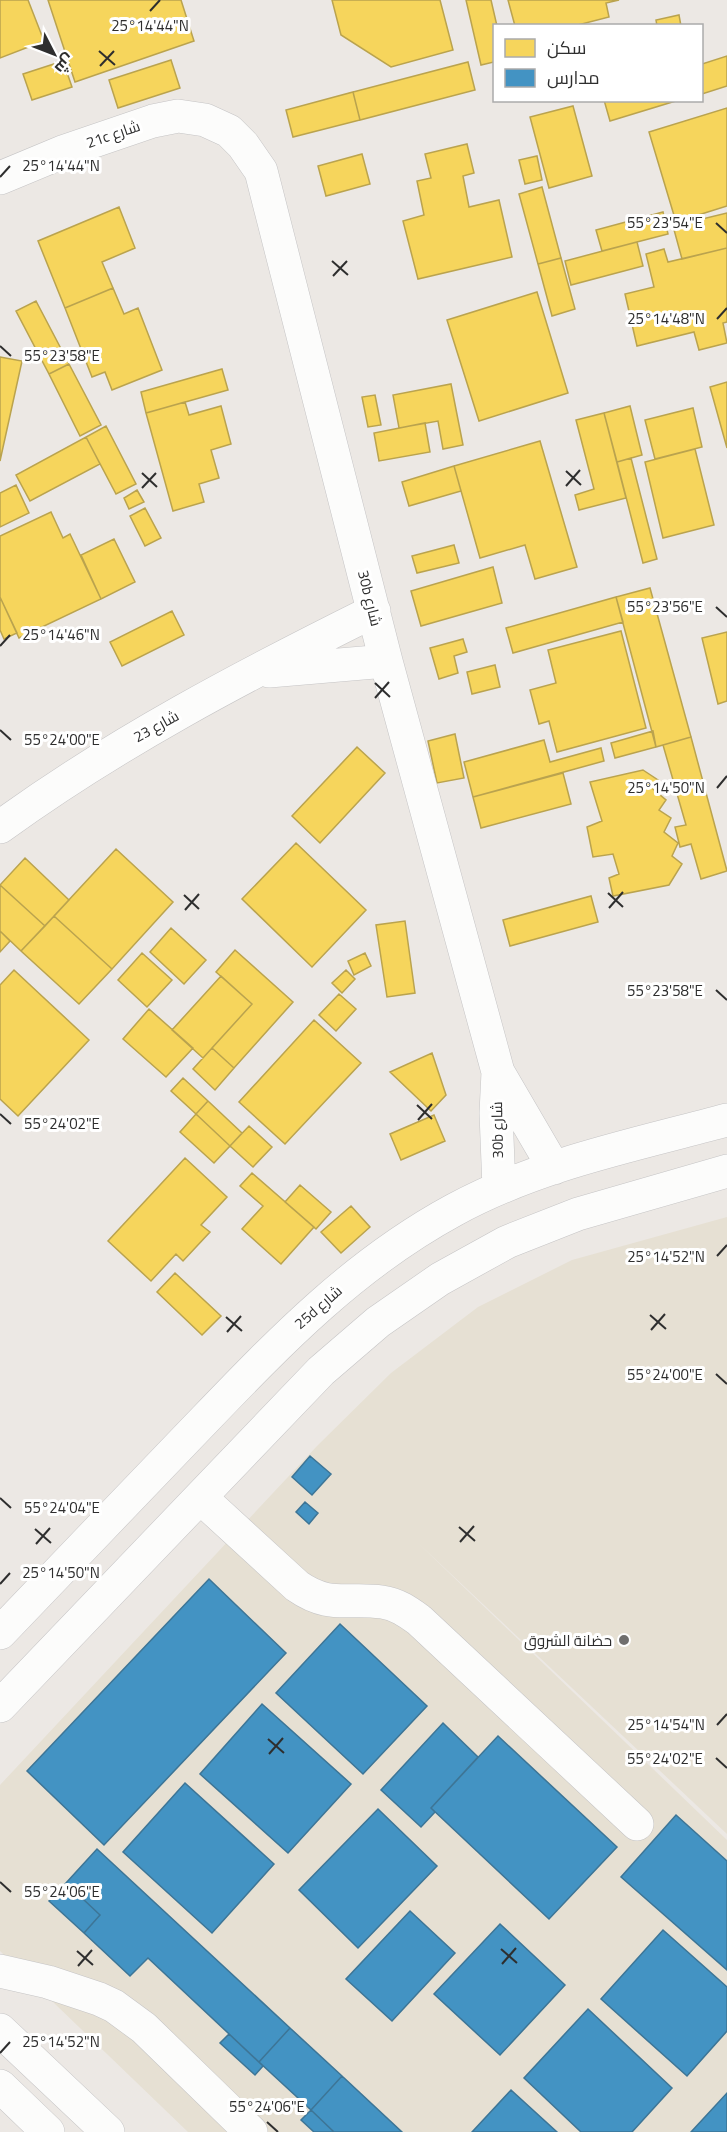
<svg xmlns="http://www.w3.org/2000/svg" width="727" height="2132" font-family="'Titillium Web',Cairo,sans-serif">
<rect width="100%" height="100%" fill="#ece8e4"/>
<!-- education -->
<path fill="#e6e0d3" d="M727,1217V1834L417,1542L727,1840V2132H188L0,1951V1785L317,1446L391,1373L478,1307L572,1260Z"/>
<!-- homes -->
<path fill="#f6d55c" stroke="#baa34e" stroke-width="1.5" d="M0,0H28L44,41L0,58Z
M48,0H181L194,41L75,82Z
M332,0H440L453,50L391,67L341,35Z
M466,0H491L497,26H494V62L481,65Z
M508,0H619L606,3L609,17L574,26H515Z
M679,15L681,26H657L656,20Z
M727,56V86L702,94V64Z
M171,60L180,88L118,108L109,80Z
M63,61L72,87L32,100L23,74Z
M468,62L475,90L360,120L353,92Z
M353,92L360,120L293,137L286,110Z
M604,100H679L610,121Z
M573,106L592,176L549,188L530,117Z
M727,108V206L676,222L649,132Z
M467,144L474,173L463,176L469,207L499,200L512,257L418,279L403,221L424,215L417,181L431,178L425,154Z
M362,154L370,184L326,196L318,166Z
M537,156L542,180L525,184L519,160Z
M542,187L561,258L538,264L519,194Z
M119,207L135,248L102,262L113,288L65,308L38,241Z
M663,212L668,234L602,251L596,230Z
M727,213V248L682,259L673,226Z
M637,242L643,266L571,285L565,261Z
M727,248V322L723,323L727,343L699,350L694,332L637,346L625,294L654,287L646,254L664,249L668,262Z
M561,258L575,309L552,316L538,264Z
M113,288L124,314L138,308L162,370L112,390L105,372L92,377L65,308Z
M537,292L568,393L479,421L447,320Z
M36,301L69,364L49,374L16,311Z
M0,357L22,361L0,461Z
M69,364L101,425L80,436L49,374Z
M222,369L228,390L146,413L141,392Z
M727,382V448L710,387Z
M451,384L463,445L443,449L438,421L399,428L393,395Z
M375,395L381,425L368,427L362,397Z
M185,402L189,415L221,406L231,444L211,450L219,478L199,484L204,502L173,511L146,413Z
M630,406L642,455L617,462L604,413Z
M693,408L702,447L655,459L645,420Z
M604,413L626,498L579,510L575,495L594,489L576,420Z
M425,423L430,452L379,461L374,433Z
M106,426L136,484L116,494L86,437Z
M86,437L100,464L30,501L16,475Z
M540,441L577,567L535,579L525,545L480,558L454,466Z
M695,449L714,525L663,538L645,462Z
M631,458L657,559L643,563L617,462Z
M454,466L461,491L409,506L402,482Z
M16,485L29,513L0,527V493Z
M137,490L144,502L129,509L124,498Z
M145,508L161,538L145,546L130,516Z
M51,512L63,538L70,534L101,599L19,638L0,597V536Z
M114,539L135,582L101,599L81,555Z
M454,545L459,563L417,573L412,556Z
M493,567L502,603L421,626L411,591Z
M650,588L691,737L656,747L616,597Z
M0,597L17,633L4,639L0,630Z
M616,597L623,622L513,653L506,628Z
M172,611L184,635L122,666L110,642Z
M621,631L646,728L557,752L549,721L539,724L530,690L556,683L548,650Z
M727,632V701L718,704L702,638Z
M463,639L467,652L454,656L458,673L439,679L430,648Z
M495,665L500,687L472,694L467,672Z
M653,731L656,747L615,758L611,743Z
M455,734L464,778L437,783L428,741Z
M691,737L727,871L701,879L691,844L680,847L675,827L686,825L663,745Z
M544,740L550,762L601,748L604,761L473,797L464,762Z
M357,747L385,773L320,843L292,816Z
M643,770L658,780L653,789L666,800L659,810L671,818L664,832L678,843L672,856L682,864L669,885L613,896L609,878L619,874L613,854L593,857L587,827L602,821L590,782Z
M563,773L571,804L481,828L473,797Z
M296,843L366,910L312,967L242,899Z
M116,849L173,902L112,969L54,916Z
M25,858L69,900L45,926L0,885Z
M0,885L45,926L21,951L0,931Z
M591,896L598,922L510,946L503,920Z
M54,916L112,969L79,1004L21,951Z
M405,921L415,993L387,997L376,925Z
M171,928L206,960L184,984L150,952Z
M0,931L10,941L0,952Z
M235,950L293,1002L234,1068L212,1048L252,1004L216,972Z
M142,953L172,980L147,1007L118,980Z
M365,953L371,966L354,975L348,961Z
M14,970L89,1040L18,1116L0,1099V985Z
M346,970L355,979L342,993L332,983Z
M221,976L252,1004L203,1058L172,1030Z
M339,994L356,1009L336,1031L319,1015Z
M149,1009L193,1048L166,1077L123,1039Z
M314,1020L361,1063L285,1144L239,1102Z
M212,1048L234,1068L215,1090L193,1069Z
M432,1053L446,1095L431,1111L390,1072Z
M183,1078L208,1101L196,1114L171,1091Z
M208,1101L242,1133L230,1146L196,1114Z
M196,1114L230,1146L214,1163L180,1132Z
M434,1115L445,1141L401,1160L390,1134Z
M249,1126L272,1147L253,1167L230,1146Z
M185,1158L227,1197L201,1225L210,1232L183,1261L176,1254L151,1281L108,1241Z
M252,1173L314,1227L281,1264L242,1229L263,1206L240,1186Z
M300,1185L331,1212L316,1229L285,1202Z
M351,1206L370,1227L341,1253L321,1232Z
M175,1273L221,1316L202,1335L157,1292Z"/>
<!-- schools -->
<path fill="#4393c3" stroke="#3d7596" stroke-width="1.5" d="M310,1456L331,1474L312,1495L292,1477Z
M305,1502L318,1513L309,1524L296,1512Z
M209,1579L286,1653L104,1845L27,1771Z
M340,1624L427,1706L363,1774L276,1693Z
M262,1704L351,1784L288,1853L200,1774Z
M443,1723L478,1757L431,1808L435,1812L421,1827L381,1790Z
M498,1736L617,1847L549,1919L431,1808Z
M185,1783L274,1864L212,1933L123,1852Z
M378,1809L437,1866L358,1948L299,1890Z
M676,1815L727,1861V1970L621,1877Z
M97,1849L290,2028L259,2062L148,1958L130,1976L84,1933L100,1915L66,1883Z
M66,1883L100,1915L84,1933L49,1901Z
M410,1911L455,1953L392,2021L346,1979Z
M500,1924L565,1985L500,2055L434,1994Z
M663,1930L727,1987V2031L687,2076L601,1999Z
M588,2009L672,2088L632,2132H581L524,2078Z
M290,2028L342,2076L311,2110L259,2062Z
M229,2034L263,2066L255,2075L220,2043Z
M342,2076L402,2132H334L311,2110Z
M511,2090L557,2132H472Z
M727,2093V2132H691Z
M311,2110L334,2132H314L301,2120Z"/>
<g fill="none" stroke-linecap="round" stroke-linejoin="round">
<defs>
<path id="minor" d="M0,178L65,151L153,121L178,116L205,120L229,131L243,145L261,171L386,661L498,1072L554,1168
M269,671L386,661
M0,827C117,742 245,675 374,611
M498,1072L496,1113L499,1188
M201,1498L297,1586C330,1609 347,1597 382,1602C397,1604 408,1612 419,1620L637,1824
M0,1633C62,1568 125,1503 187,1438C270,1352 347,1268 454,1210C538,1164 635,1145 727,1120
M0,1706L321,1371L378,1322L440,1279L507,1242L578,1214L727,1171
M0,1971L48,1982L99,1999L114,2006L144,2028L251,2132
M0,2030L108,2132
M0,2086L48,2132"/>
</defs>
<!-- minor casing -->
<use href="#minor" stroke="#c5c4c5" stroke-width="34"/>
<!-- minor -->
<use href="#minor" stroke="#fcfcfb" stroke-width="33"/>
</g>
<!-- ticks -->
<path fill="none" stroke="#2e2e2e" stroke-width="2" d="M150,11L160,0M99,51L115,65M100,66L114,51M0,177L10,166M716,223L727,233M332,261L348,275M333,276L347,261M717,319L727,308M0,346L11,356M566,471L581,485M142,473L157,487M566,486L580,470M142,488L156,473M716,607L727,617M0,646L10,635M375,683L390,697M375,698L389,682M0,730L11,740M717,788L727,776M608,893L623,907M184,895L199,909M609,908L623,892M185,910L199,894M716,990L727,1000M417,1105L432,1119M0,1114L11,1124M418,1120L432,1104M717,1256L727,1245M650,1315L666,1329M226,1317L242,1331M651,1330L665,1314M227,1332L241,1316M716,1374L727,1384M0,1498L11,1508M459,1527L475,1541M35,1529L51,1543M460,1542L474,1526M36,1544L50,1528M0,1584L10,1573M717,1725L727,1714M268,1739L284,1753M269,1754L283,1738M716,1758L727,1768M0,1882L11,1892M501,1949L517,1963M77,1951L93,1965M502,1964L516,1948M78,1966L92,1950M0,2053L10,2042M267,2122L278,2132"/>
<!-- markers -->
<circle fill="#706f6e" stroke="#fff" stroke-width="2" cx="624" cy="1640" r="6"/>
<g text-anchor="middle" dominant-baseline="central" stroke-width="6" stroke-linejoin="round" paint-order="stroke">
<!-- street labels -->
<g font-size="15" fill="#2e2e2e" stroke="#fff">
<text transform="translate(113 134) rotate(-19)">21c شارع</text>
<text transform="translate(370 598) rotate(76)">30b شارع</text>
<text transform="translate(156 726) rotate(-29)">شارع 23</text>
<text transform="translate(497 1130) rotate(-91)">30b شارع</text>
<text transform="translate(318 1307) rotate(-41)">25d شارع</text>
</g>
<!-- poi labels -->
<g font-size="15" fill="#2e2e2e" stroke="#fff" text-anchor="end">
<text x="612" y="1640">حضانة الشروق</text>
</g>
</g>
<g font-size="15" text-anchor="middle" fill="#2e2e2e" stroke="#fff" stroke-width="6" stroke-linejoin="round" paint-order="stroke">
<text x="150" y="31">25°14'44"N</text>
<text x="61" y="171">25°14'44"N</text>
<text x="665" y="228">55°23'54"E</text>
<text x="666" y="324">25°14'48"N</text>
<text x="62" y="361">55°23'58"E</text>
<text x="665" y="612">55°23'56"E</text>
<text x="61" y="640">25°14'46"N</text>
<text x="62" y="745">55°24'00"E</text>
<text x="666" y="793">25°14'50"N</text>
<text x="665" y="996">55°23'58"E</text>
<text x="62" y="1129">55°24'02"E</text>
<text x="666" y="1262">25°14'52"N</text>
<text x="665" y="1380">55°24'00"E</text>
<text x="62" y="1513">55°24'04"E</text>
<text x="61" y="1578">25°14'50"N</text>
<text x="666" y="1730">25°14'54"N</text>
<text x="665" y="1764">55°24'02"E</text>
<text x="62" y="1897">55°24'06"E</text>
<text x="61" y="2047">25°14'52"N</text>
<text x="267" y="2112">55°24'06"E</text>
</g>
<!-- legend -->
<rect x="493" y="24" width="210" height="78" fill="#ffffff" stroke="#ababab" stroke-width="1.5"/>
<rect x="505" y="39" width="30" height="18" fill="#f6d55c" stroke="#ababab" stroke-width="1.5"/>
<text x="547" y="54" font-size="18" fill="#2e2e2e">سكن</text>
<rect x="505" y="69" width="30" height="18" fill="#4393c3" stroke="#ababab" stroke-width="1.5"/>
<text x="547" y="84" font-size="18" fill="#2e2e2e">مدارس</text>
<!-- north arrow -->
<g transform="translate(54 54) rotate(132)" stroke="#ffffff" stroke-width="4.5" paint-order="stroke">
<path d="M0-4.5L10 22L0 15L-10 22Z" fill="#2e2e2e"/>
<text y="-9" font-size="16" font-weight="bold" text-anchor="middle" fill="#2e2e2e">ش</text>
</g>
</svg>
